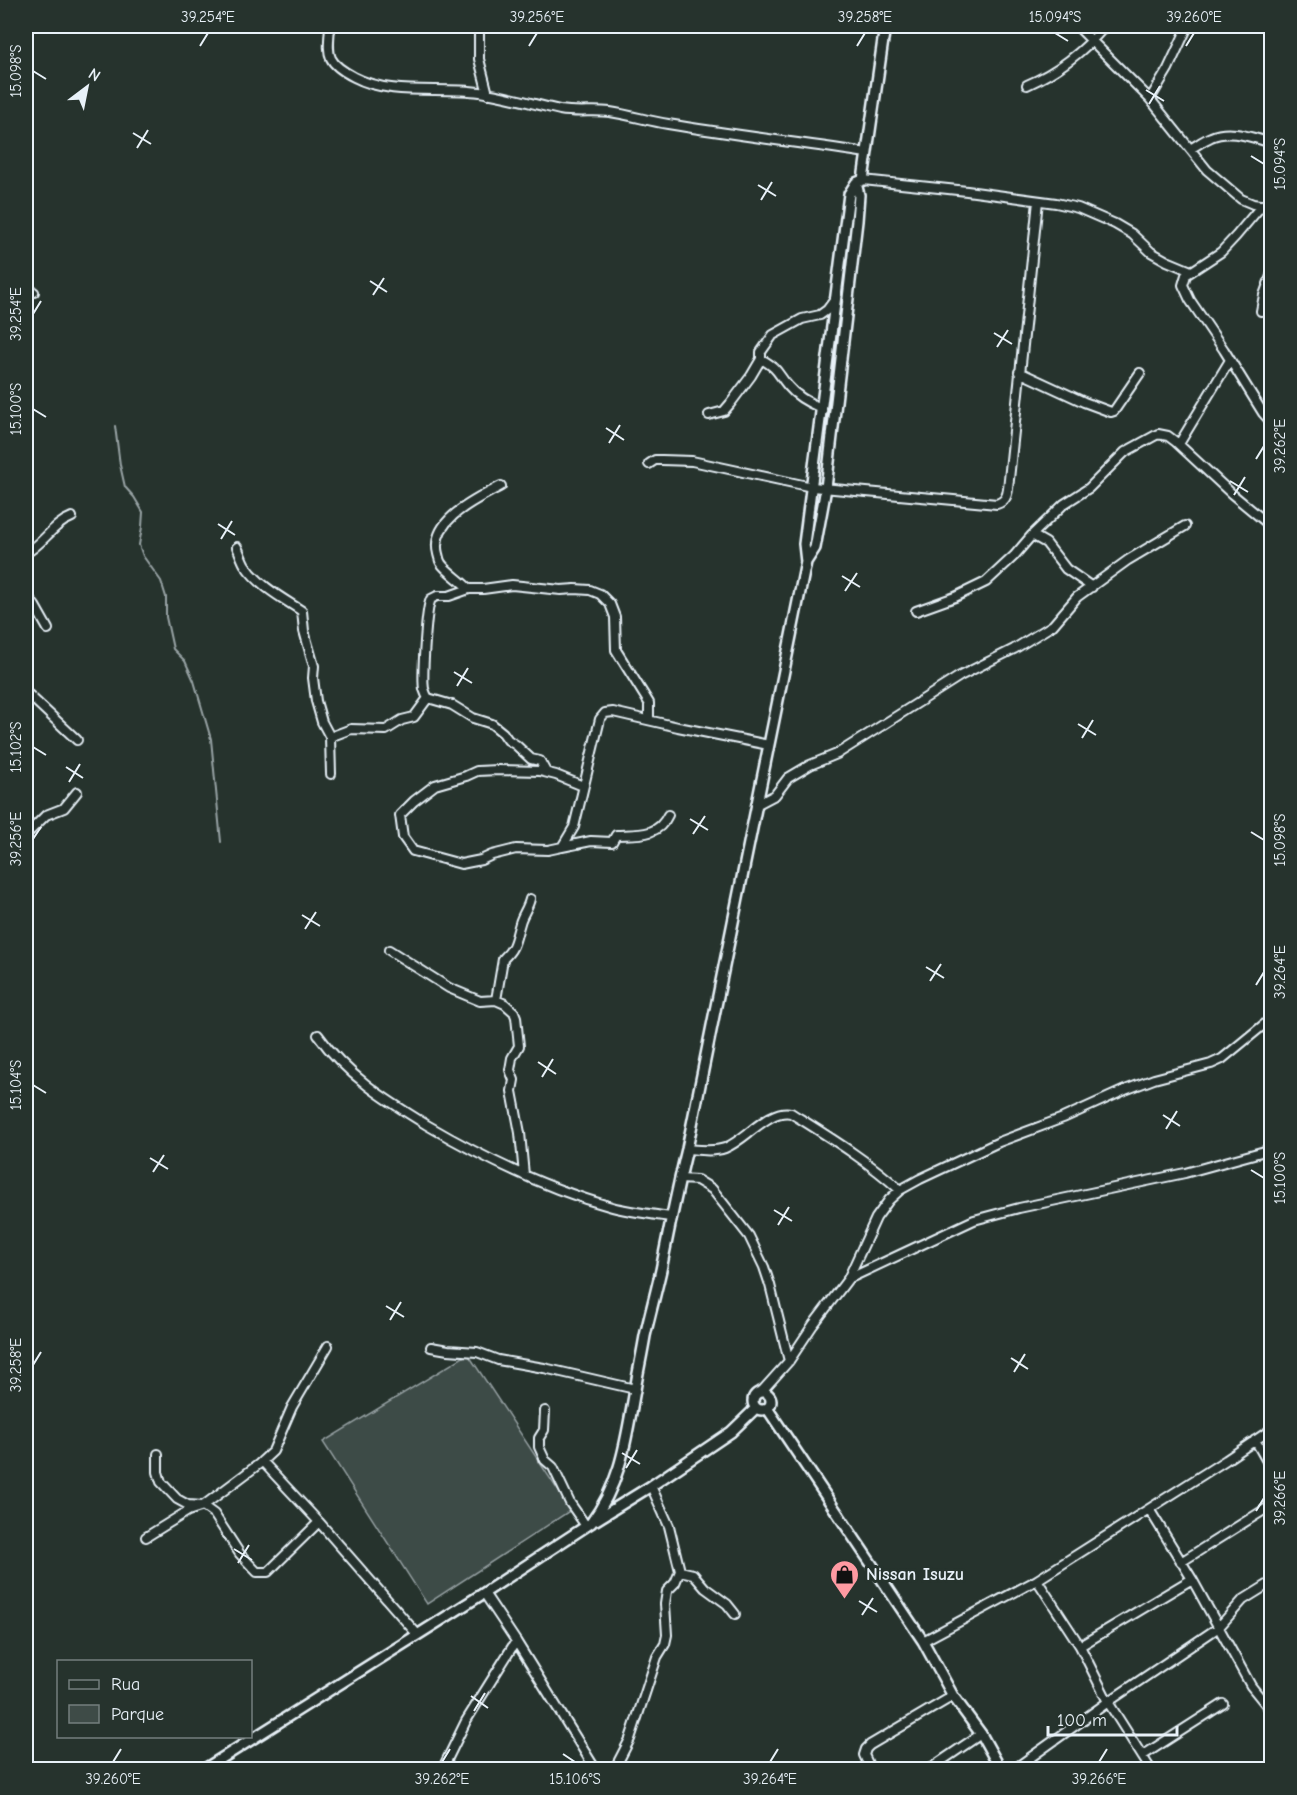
<svg xmlns="http://www.w3.org/2000/svg" width="1297" height="1795" font-family="'Comic Neue',sans-serif">
<rect width="100%" height="100%" fill="#26332d"/>
<filter id="ink" filterUnits="userSpaceOnUse"><feTurbulence type="fractalNoise" baseFrequency=".0167" numOctaves="2"/><feDisplacementMap in="SourceGraphic" scale="12" xChannelSelector="R" yChannelSelector="G"/><feConvolveMatrix kernelMatrix="1 2 1 2 8 2 1 2 1" color-interpolation-filters="sRGB"/></filter>
<g filter="url(#ink)">
<!-- green -->
<path fill="#3e4b47" stroke="#939ea0" stroke-width="1.5" d="M468,1354L571,1510L427,1604L323,1442Z"/>
<g fill="none" stroke-linecap="round" stroke-linejoin="round">
<!-- stream -->
<path stroke="#98a3a5" stroke-width="2" d="M115,426L120,465L125,487L134,497L143,512L142,527L139,545L143,556L161,581L166,597V617L173,649L185,661L194,681L211,739L221,842"/>
<defs>
<path id="minor" d="M330,26C328,55 325,62 354,77C392,97 438,86 480,92C507,96 533,104 560,110C576,113 594,110 610,112C630,115 649,121 668,124C734,135 801,143 867,153
M479,26V59L488,94
M1077,26L1150,99L1207,170L1241,199L1253,204L1272,207
M1027,85C1057,72 1084,51 1105,26
M1150,99L1168,69L1188,26
M1190,149C1197,145 1204,140 1211,137C1230,128 1253,138 1272,143
M863,180L967,191L1056,203L1078,208L1115,224L1132,234L1151,252L1167,261L1191,271
M1262,205L1236,236L1221,252L1186,275L1183,285L1190,300L1224,350L1263,413L1272,423
M26,288L34,292
M1261,311L1264,295L1272,273
M761,359C779,369 777,373 788,386C797,397 809,403 821,408L822,410
M1019,372L1084,402L1111,412L1114,411L1140,373
M709,415L724,411L730,404L751,376L761,359V352L773,335L802,319L820,315L827,310L835,299
M1179,444L1230,360
M649,464L655,460H662L692,461L812,487L997,504C1005,501 1007,497 1008,489L1038,201
M1032,535L1046,543L1066,569L1092,587
M237,547C240,553 242,560 245,565C259,586 282,598 302,611L304,631L314,666L313,678L316,701L322,722L330,737L331,774
M26,553C43,544 53,524 72,517
M469,589C462,581 446,571 441,563C439,560 439,557 438,554C429,520 477,499 501,486
M26,594L35,606L48,629
M916,611L955,597L986,582L1014,556L1032,535L1064,504L1089,488L1125,452L1158,434L1168,436L1176,442L1232,494L1272,527
M26,693L29,695L77,740
M330,737L351,729L386,730L402,720L414,717L428,698
M546,772L540,761L531,759L516,745L508,740L503,733L492,724L473,718L452,705L428,698C426,695 425,692 424,689C422,677 426,608 431,599L437,596H449L469,589H483L512,585L561,590L575,589L590,590L600,594L610,604L615,617L616,650L649,703V720
M583,786L556,775L540,771L498,770L477,771L466,776L435,785L414,801L400,815L403,837L413,851L461,864L481,860L492,855L516,849L548,850L562,847L574,827L600,719L605,713L613,712L678,727L769,745
M756,805L775,795L788,778L810,765L837,754L960,676L1014,649L1053,625L1077,597L1128,560L1185,526
M26,835L46,815L64,808L77,792
M562,847L591,841L612,842L616,835C638,834 658,837 668,815
M389,950L449,988L480,1001L496,1000L505,1004L514,1012L516,1017L519,1046L512,1058L510,1070L514,1080L512,1091L520,1133L524,1175
M496,1000L503,959C516,947 515,939 520,923C522,915 528,908 530,899
M318,1035C346,1075 386,1100 427,1125C485,1159 547,1189 612,1207C631,1212 651,1214 671,1217
M687,1149C699,1150 714,1152 725,1148C746,1140 769,1108 791,1113C829,1137 867,1160 900,1190
M680,1179L697,1180L712,1189L749,1236L764,1267L770,1285L789,1361
M848,1279L974,1220L1019,1208L1185,1173L1272,1149
M431,1347L448,1350L477,1352L498,1360L544,1368L635,1389
M762,1391L789,1361L813,1325L848,1279L876,1218L889,1200L900,1190L920,1179L999,1142L1063,1118L1125,1090L1154,1079L1211,1064L1222,1059L1272,1018
M545,1411L544,1430L539,1438V1447L545,1460L553,1467L570,1503L586,1526
M1255,1440L1272,1470
M158,1454V1472L161,1482L177,1499L188,1505L203,1506L214,1514L240,1554L257,1572H268L319,1522
M262,1461L319,1522L417,1634
M1149,1509L1192,1579L1251,1686L1272,1712
M146,1537L188,1511L203,1506L259,1464L273,1451L292,1407L328,1346
M1181,1562L1272,1505
M680,1571L693,1574L705,1588L727,1604L735,1614
M1037,1580L1080,1646L1108,1702L1151,1770
M484,1593L516,1641L596,1770
M923,1641L1037,1580L1226,1460L1272,1429
M1080,1646L1192,1579
M1142,1756L1223,1704
M442,1770L466,1721L516,1641
M614,1770L630,1739L657,1657L665,1644L667,1635L665,1604L667,1591L675,1583L680,1571L669,1526L651,1486
M871,1770L864,1755L866,1749L870,1745L953,1696
M928,1770L981,1734
M1013,1770L1108,1702L1219,1627L1243,1600L1272,1582"/>
<path id="tertiary" d="M806,562L815,548L826,488L857,221L859,195L856,183
M753 1401a9 9 0 1 1 18 0a9 9 0 1 1-18 0Z
M767,1408L923,1641L953,1696L981,1734L1001,1770
M596,1520L651,1486L731,1432L756,1408
M203,1770L484,1593L591,1523C622,1481 626,1439 635,1390C638,1372 642,1354 645,1336C650,1314 656,1292 661,1270C669,1229 677,1189 687,1149L806,562L804,544L849,194L856,183L863,180L885,26"/>
</defs>
<!-- minor casing -->
<use href="#minor" stroke="#e8f1f8" stroke-width="12"/>
<!-- tertiary casing -->
<use href="#tertiary" stroke="#e8f1f8" stroke-width="14"/>
<!-- minor -->
<use href="#minor" stroke="#26332d" stroke-width="8"/>
<!-- tertiary -->
<use href="#tertiary" stroke="#26332d" stroke-width="9"/>
</g>
</g>
<!-- ticks -->
<path fill="none" stroke="#e8f1f8" stroke-width="2" d="M1055,33L1068,41M200,46L208,33M529,46L537,33M857,46L865,33M1186,46L1194,33M33,71L46,79M1146,90L1164,101M1149,104L1160,86M133,133L151,144M137,148L148,130M1251,156L1264,164M758,185L776,196M761,200L772,182M370,281L387,292M373,295L384,278M33,314L41,301M994,333L1012,344M997,347L1008,330M33,409L46,417M606,428L624,440M609,443L620,425M1256,459L1264,446M1230,481L1248,492M1234,495L1245,477M218,524L235,535M221,539L232,521M842,576L860,587M845,591L857,573M454,672L472,683M457,686L468,668M1078,724L1096,735M1082,738L1093,720M33,747L46,755M66,767L83,778M69,782L80,764M690,819L708,830M1251,832L1264,840M693,834L705,816M33,839L41,827M302,915L320,926M305,929L316,912M926,967L944,978M930,981L941,964M1256,985L1264,972M538,1062L556,1074M542,1077L553,1059M33,1085L46,1093M1163,1115L1180,1126M1166,1129L1177,1111M150,1158L168,1169M1251,1170L1264,1178M153,1172L164,1155M774,1210L792,1221M778,1225L789,1207M386,1306L404,1317M390,1320L401,1302M1011,1358L1028,1369M33,1365L41,1352M1014,1372L1025,1354M622,1453L640,1464M626,1468L637,1450M1256,1511L1264,1498M234,1549L252,1560M238,1563L249,1545M859,1601L877,1612M862,1615L873,1598M471,1696L488,1708M474,1711L485,1693M563,1754L575,1762M113,1762L121,1749M442,1762L450,1749M770,1762L778,1749M1099,1762L1107,1749"/>
<!-- icons -->
<defs>
<symbol id="shop-pin" viewBox="-11 -11 22 30"><path d="M0 17L-7.5 6A9.5 9.5 0 1 1 7.5 6Z" fill="#ff9aa2" stroke="#26332d"/><path d="M-5-2.5h2.3a2.7 3.5 0 0 1 5.4 0H5L5.5 6h-11ZM-1.5-2.5h3a1.5 2.3 0 0 0-3 0Z" fill="#111"/></symbol>
</defs>
<g fill-rule="evenodd">
<use href="#shop-pin" x="828" y="1558" width="33" height="45"/>
</g>
<g text-anchor="middle" dominant-baseline="central" stroke-width="6" stroke-linejoin="round" paint-order="stroke">
<!-- poi labels -->
<g font-size="18" font-weight="bold" fill="#e8f1f8" stroke="#26332d" text-anchor="start">
<text x="866" y="1574">Nissan Isuzu</text>
</g>
</g>
<!-- margin -->
<rect width="1297" height="1795" fill="none" stroke="#26332d" stroke-width="66"/>
<!-- legend -->
<rect x="57" y="1660" width="195" height="78" fill="#26332d" stroke="#747f7e" stroke-width="1.5"/>
<rect x="69" y="1680" width="30" height="9" fill="#26332d" stroke="#747f7e" stroke-width="1.5"/>
<text x="111" y="1690" font-size="18" fill="#e8f1f8">Rua</text>
<rect x="69" y="1705" width="30" height="18" fill="#3e4b47" stroke="#747f7e" stroke-width="1.5"/>
<text x="111" y="1720" font-size="18" fill="#e8f1f8">Parque</text>
<!-- north arrow -->
<g transform="translate(87 87) rotate(32)" stroke="#26332d" stroke-width="4.5" paint-order="stroke">
<path d="M0-4.5L10 22L0 15L-10 22Z" fill="#e8f1f8"/>
<text y="-9" font-size="16" font-weight="bold" text-anchor="middle" fill="#e8f1f8">N</text>
</g>
<!-- scale -->
<path d="M1048 1726v9h129v-9" fill="none" stroke="#e8f1f8" stroke-width="3"/>
<text x="1057" y="1726" font-size="18" fill="#e8f1f8" stroke="#26332d" stroke-width="4.5" paint-order="stroke">100 m</text>
<rect x="33" y="33" width="1231" height="1729" fill="none" stroke="#e8f1f8" stroke-width="2"/>
<g font-size="15" text-anchor="middle" fill="#e8f1f8">
<text x="208" y="22">39.254°E</text>
<text x="537" y="22">39.256°E</text>
<text x="865" y="22">39.258°E</text>
<text x="1055" y="22">15.094°S</text>
<text x="1194" y="22">39.260°E</text>
<text transform="translate(16 71) rotate(-90)" y="5">15.098°S</text>
<text transform="translate(1280 164) rotate(-90)" y="5">15.094°S</text>
<text transform="translate(16 314) rotate(-90)" y="5">39.254°E</text>
<text transform="translate(16 409) rotate(-90)" y="5">15.100°S</text>
<text transform="translate(1280 446) rotate(-90)" y="5">39.262°E</text>
<text transform="translate(16 747) rotate(-90)" y="5">15.102°S</text>
<text transform="translate(16 839) rotate(-90)" y="5">39.256°E</text>
<text transform="translate(1280 840) rotate(-90)" y="5">15.098°S</text>
<text transform="translate(1280 972) rotate(-90)" y="5">39.264°E</text>
<text transform="translate(16 1085) rotate(-90)" y="5">15.104°S</text>
<text transform="translate(1280 1178) rotate(-90)" y="5">15.100°S</text>
<text transform="translate(16 1365) rotate(-90)" y="5">39.258°E</text>
<text transform="translate(1280 1498) rotate(-90)" y="5">39.266°E</text>
<text x="113" y="1784">39.260°E</text>
<text x="442" y="1784">39.262°E</text>
<text x="575" y="1784">15.106°S</text>
<text x="770" y="1784">39.264°E</text>
<text x="1099" y="1784">39.266°E</text>
</g>
</svg>
